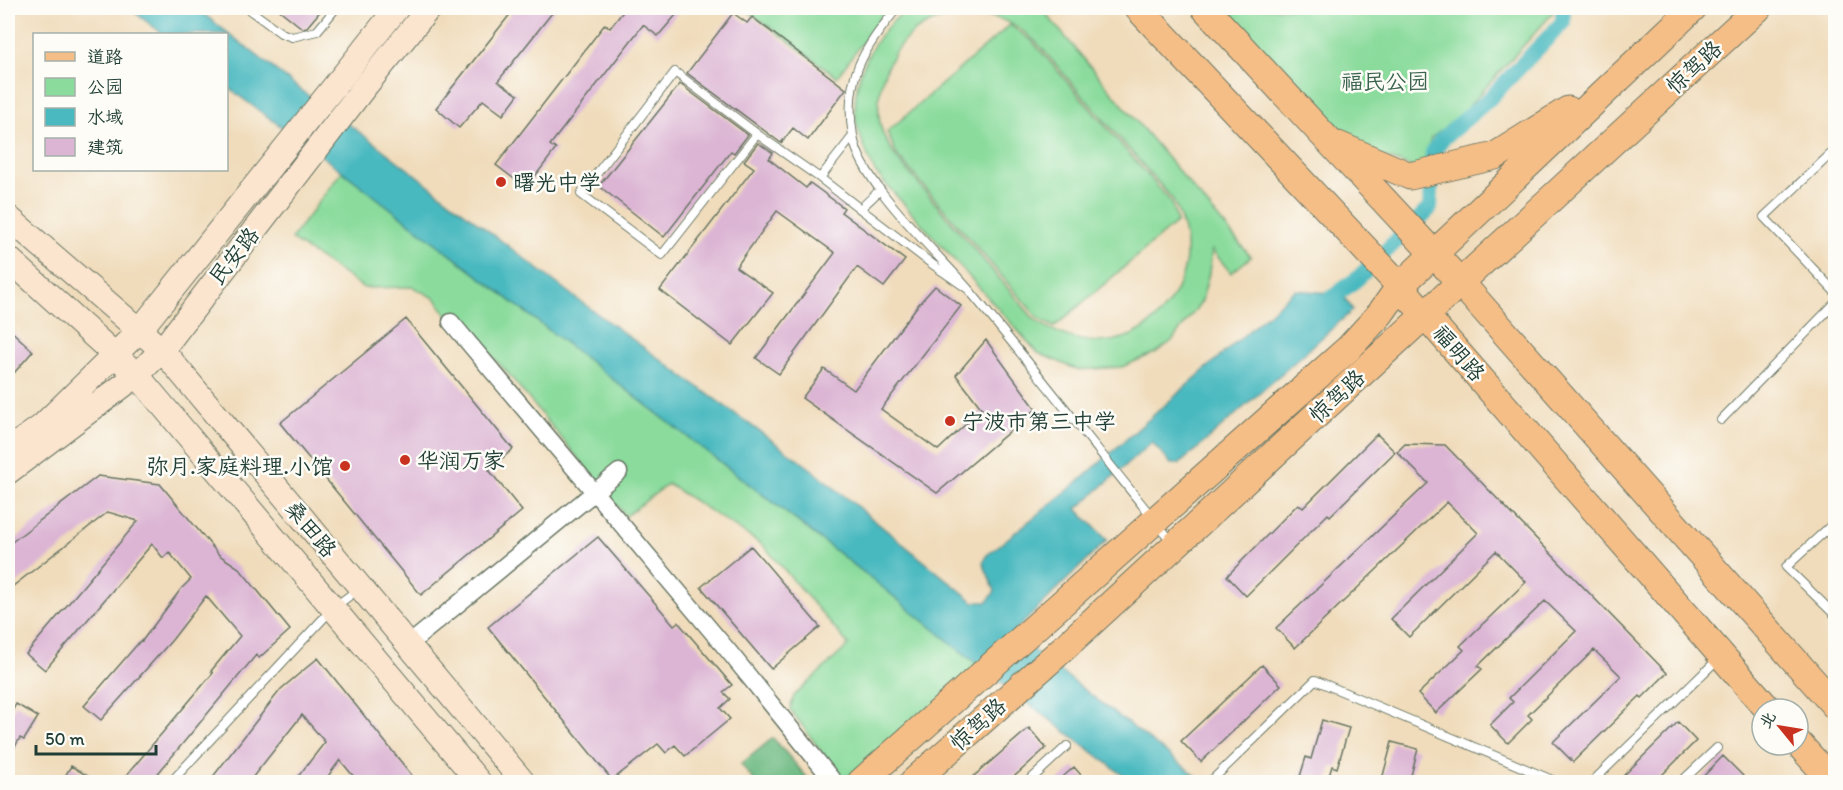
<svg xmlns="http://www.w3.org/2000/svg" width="1843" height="790" font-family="Itim,'LXGW WenKai TC',sans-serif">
<rect width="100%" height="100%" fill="#fdfcf7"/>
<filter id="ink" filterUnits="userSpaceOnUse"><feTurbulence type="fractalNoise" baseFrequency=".0167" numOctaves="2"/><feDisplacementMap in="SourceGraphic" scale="12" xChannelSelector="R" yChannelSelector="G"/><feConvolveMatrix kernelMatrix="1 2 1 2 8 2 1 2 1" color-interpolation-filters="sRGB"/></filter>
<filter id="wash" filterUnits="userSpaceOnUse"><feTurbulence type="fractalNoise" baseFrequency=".008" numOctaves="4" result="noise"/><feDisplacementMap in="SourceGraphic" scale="24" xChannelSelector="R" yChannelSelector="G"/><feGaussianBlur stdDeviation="1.35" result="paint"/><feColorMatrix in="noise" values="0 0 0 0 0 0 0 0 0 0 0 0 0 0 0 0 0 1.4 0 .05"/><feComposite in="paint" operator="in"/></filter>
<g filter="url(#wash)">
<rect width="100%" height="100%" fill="#f0dcbb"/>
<!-- green -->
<path fill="#8adb9c" stroke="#548c68" stroke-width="1.5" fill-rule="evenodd" d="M744,8H886L887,9L837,77Z
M909,8H1041L1251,257L1231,273L1212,250L1209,273L1202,301L1172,341L1157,352L1122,367L1078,370L1038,353L875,172C868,156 859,138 856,120C850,77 875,32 909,8ZM960,14C993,14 1011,19 1036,42L1173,200C1179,214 1185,228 1186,244C1188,265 1180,287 1168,304C1133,353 1079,350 1034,319L895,156C891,148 885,140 882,131C872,97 885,55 913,33C926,22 944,17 960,14Z
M1215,8H1552V14L1459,117L1431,138L1423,171L1329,137Z
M1010,25L1032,41L1171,202L1177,222L1054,327L1038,318L897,155L887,132Z
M342,171L871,578L978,665L862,774L840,777L790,709L794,696L849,645L763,545L668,484L626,516L505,370L481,345L471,324L451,322L436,299L413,287L364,288L291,239Z"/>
<!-- forest -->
<path fill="#6fbb84" stroke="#477c5c" stroke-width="1.5" d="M773,738L811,782H755L741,764Z"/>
<!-- water -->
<path fill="#4ab9c0" stroke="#347b7a" stroke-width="1.5" d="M129,8H196L305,93L369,139L577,299L810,468L974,602H987L995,591L983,563L986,556L1079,481L1295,290L1342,294L1353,310L1189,456L1179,464H1171L1152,442L1077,509L1107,540L1012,634L1204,782H1132L978,665L871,578L628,391L342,171L235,93L227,86L226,34H163Z"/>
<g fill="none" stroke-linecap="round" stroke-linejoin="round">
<!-- canal -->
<path stroke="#4ab9c0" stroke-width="16" d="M1320,307L1357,279L1430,208L1433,153L1441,140L1487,101L1563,22V8"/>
</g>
<g id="blocks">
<!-- building -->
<path fill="#dcb5d4" d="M277,8H323L307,27L302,28Z
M515,8H556L498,81L518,95L503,115L483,100L459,128L436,108Z
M626,8H682L658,36L643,25L550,145L556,149L526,188L496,165L605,24L610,28Z
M733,13L747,23L752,17L846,89L808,140L793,128L781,143L687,73Z
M680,84L748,135L734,153L731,151L664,237L599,186Z
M758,143L773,153L769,159L806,188L810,183L844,208L841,212L905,260L884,287L857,267L779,374L756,358L835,253L777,211L736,267L773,293L732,345L660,290L754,168L744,161Z
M935,286L961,306L881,409L938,450L982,409L956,375L986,340L1036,409L937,493L802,398L824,369L854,390L918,305Z
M406,319L513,449L489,470L522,511L421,595L280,423Z
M8,328L33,351L8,380Z
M1377,434L1395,452L1330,516L1328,514L1246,596L1227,576L1298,504L1303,508Z
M1405,444L1445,445L1667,673L1642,698L1640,696L1573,762L1553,742L1621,676L1594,650L1528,715L1532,719L1508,743L1490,725L1513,702L1509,698L1576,631L1545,601L1478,666L1482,669L1436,713L1418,694L1464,650L1460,646L1526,582L1496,551L1409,637L1391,619L1478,533L1447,502L1295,648L1276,628L1428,483L1397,452Z
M98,476L160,484L219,555L239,568L290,630L259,658L256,655L150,783H132L125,777L213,673L211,671L240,636L206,596L172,640L101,720L84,706L141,640L142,641L181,589L191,579L169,552L163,558L152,544L45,670L26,654L138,521L108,512L8,590V545Z
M598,537L674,625L678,622L732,685L723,692L730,699L720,708L730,719L685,756L675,745L666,753L658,744L612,780L488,627Z
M751,546L820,627L771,669L701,587Z
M318,658L418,783H359L340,760L323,783H293L325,742L302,715L248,783H208L281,689Z
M1262,665L1281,685L1201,762L1181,741Z
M16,704L38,717L24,740L20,738L8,759V719Z
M1322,720L1349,728L1337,768L1332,766L1327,783H1298L1306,757L1311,759Z
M1678,722L1696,741L1654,783H1616Z
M1029,728L1046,748L1007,783H966Z
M1392,742L1418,749L1409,783H1381Z
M1723,756L1743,776L1736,783H1697Z
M71,766L100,783H61Z
M1074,767L1088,783H1056Z"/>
</g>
</g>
<g filter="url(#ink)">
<use href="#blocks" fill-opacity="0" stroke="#687563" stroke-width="1.5"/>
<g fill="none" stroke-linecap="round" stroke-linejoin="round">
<defs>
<path id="service" d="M247,8L281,33L292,37L317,31L336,8
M897,8C863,51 843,78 853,136C860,183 937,252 969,290C1038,373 1104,458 1172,542
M757,134L662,255L581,194L675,72L757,134L820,178L932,264L968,289
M1836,149L1764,217L1836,293
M820,178L853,136
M860,209L880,190
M1721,420L1836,302
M1836,521L1786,567L1836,616
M171,782L333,608L360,588
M1028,782L1067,746
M1210,782L1315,680L1557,782
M1592,782L1718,659
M1681,782L1717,748"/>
<path id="minor" d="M451,322L730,653L834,782
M408,645L619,472"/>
<path id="secondary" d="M8,217L162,350L523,782
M8,258L137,375L479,782
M8,450L42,426L139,331L397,8
M8,472L137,375L162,350L363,89L429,8"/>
<path id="primary" d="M1138,8L1399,285L1768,709
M1205,8L1460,282L1836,707
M1338,145L1410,176L1495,156L1568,110
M1798,743L1833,782
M861,782L1349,348L1380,314L1400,286L1693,8
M913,782L1056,655L1758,8"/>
</defs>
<!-- service casing -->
<use href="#service" stroke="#687563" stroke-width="10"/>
<!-- minor casing -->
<use href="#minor" stroke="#687563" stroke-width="19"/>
<!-- secondary casing -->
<use href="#secondary" stroke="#687563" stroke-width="26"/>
<!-- primary casing -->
<use href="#primary" stroke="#687563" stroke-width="29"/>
<!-- service -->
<use href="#service" stroke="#fff" stroke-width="8"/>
<!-- minor -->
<use href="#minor" stroke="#fff" stroke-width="16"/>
<!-- secondary -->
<use href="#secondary" stroke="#fbe5cf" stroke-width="24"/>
<!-- primary -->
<use href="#primary" stroke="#f6be87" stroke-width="27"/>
</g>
</g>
<!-- markers -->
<g fill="#c8321e" stroke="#fdfcf7" stroke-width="2">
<circle cx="501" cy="182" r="6"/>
<circle cx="950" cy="421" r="6"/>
<circle cx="405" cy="460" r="6"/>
<circle cx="345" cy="466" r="6"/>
</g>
<g text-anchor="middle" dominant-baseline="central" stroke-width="5" stroke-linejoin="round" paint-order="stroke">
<!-- street labels -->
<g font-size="22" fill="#1f3d34" stroke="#fdfcf7">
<text transform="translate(1694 67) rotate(-43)">惊驾路</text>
<text transform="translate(234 256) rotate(-52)">民安路</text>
<text transform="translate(1459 353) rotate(49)">福明路</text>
<text transform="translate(1337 396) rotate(-43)">惊驾路</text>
<text transform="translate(311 529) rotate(50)">桑田路</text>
<text transform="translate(978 724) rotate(-42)">惊驾路</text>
</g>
<!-- park labels -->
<g font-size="22" fill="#3a644e" stroke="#fdfcf7">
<text x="1385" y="81">福民公园</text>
</g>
<!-- poi labels -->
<g font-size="22" fill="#1f3d34" stroke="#fdfcf7" text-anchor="start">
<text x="513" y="182">曙光中学</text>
<text x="962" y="421">宁波市第三中学</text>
<text x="417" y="460">华润万家</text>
<text x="333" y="466" text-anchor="end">弥月.家庭料理.小馆</text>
</g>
</g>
<!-- margin -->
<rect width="1843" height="790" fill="none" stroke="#fdfcf7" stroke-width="30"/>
<!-- legend -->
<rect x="33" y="33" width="195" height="138" fill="#fdfcf7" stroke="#a4b0a9" stroke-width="1.5"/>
<rect x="45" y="52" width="30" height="9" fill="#f6be87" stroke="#a4b0a9" stroke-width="1.5"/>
<text x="87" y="63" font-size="18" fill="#1f3d34">道路</text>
<rect x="45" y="78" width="30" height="18" fill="#8adb9c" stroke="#a4b0a9" stroke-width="1.5"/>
<text x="87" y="93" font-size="18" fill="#1f3d34">公园</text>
<rect x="45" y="108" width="30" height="18" fill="#4ab9c0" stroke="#a4b0a9" stroke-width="1.5"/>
<text x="87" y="123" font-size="18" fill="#1f3d34">水域</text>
<rect x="45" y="138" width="30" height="18" fill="#dcb5d4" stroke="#a4b0a9" stroke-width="1.5"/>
<text x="87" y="153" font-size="18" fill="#1f3d34">建筑</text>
<!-- north arrow -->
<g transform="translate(1780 727) rotate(300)"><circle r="28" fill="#fdfcf7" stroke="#a4b0a9" stroke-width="1.5"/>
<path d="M0-4.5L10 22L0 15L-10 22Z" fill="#c8321e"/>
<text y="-9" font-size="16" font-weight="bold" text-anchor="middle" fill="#1f3d34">北</text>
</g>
<!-- scale -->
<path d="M36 745v9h120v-9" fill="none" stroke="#1f3d34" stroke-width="3"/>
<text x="45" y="745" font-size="18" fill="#1f3d34" stroke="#fdfcf7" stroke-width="4.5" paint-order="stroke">50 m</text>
</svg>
